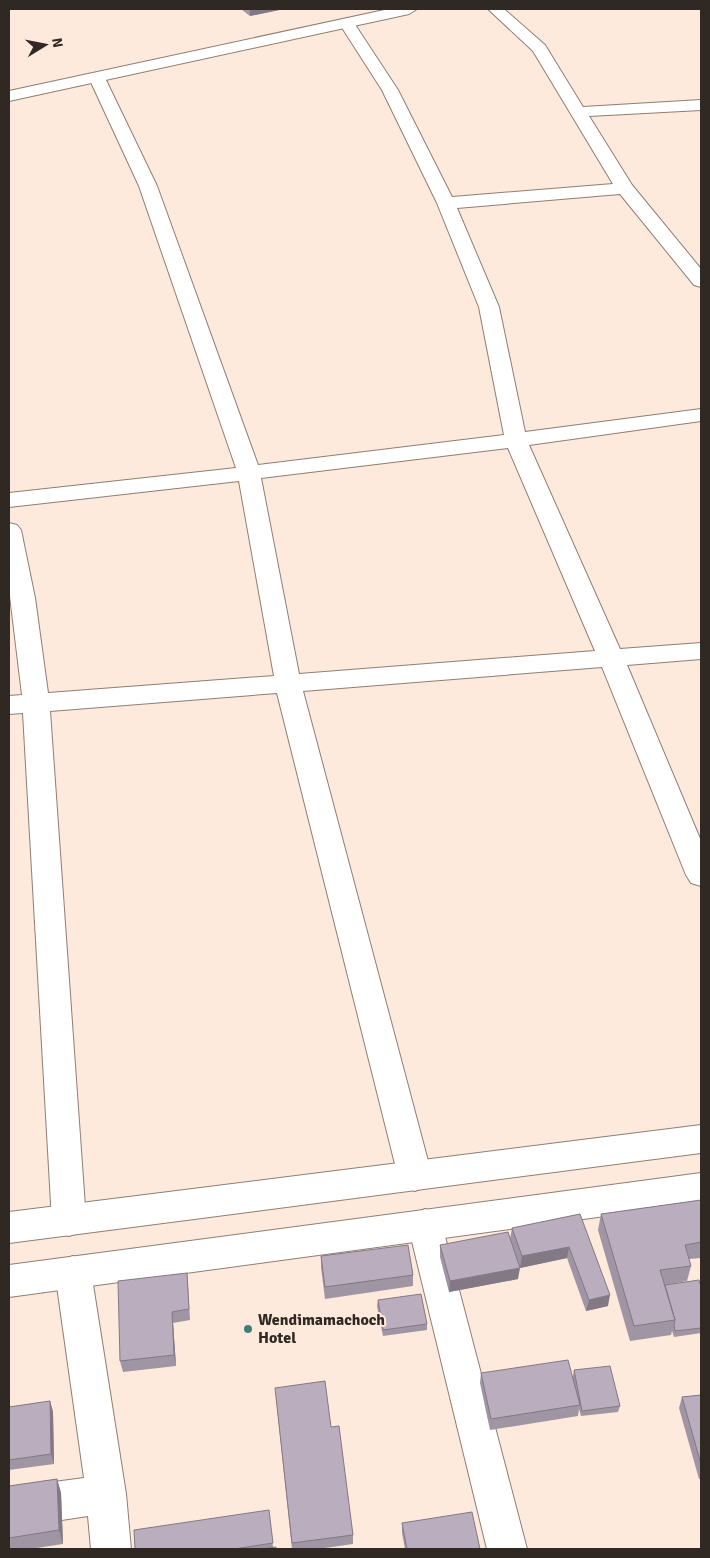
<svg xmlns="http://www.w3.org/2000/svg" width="710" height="1558" font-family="Signika,sans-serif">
<rect width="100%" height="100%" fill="#fdeadc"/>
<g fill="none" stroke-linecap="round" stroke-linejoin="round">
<defs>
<path id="minor" d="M488,9H504L545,45L583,107L701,100V110L589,116L632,185L701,269V287L694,285L620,194L457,208L499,307L525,432L701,409V421L529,445L620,649L701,643V659L627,665L701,841V886L691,883L686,875L602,667L303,691L432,1176L427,1186L415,1191L403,1186L398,1176L277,693L50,711L86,1221L81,1232L69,1236L57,1232L52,1221L23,713L9,714V696L22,695L9,588V523L17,525L21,530L35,598L48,693L274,676L239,481L9,507V493L236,468L139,186L89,78L97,73L105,78L157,186L258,465L504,435L479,307L437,203L382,90L339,23L347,18L352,20L398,90L452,197L613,184L533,51ZM508,448L595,651L299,674L261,478Z
M425,1209L437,1214L442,1225L527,1549H487L408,1225L413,1214Z
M73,1256L86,1261L91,1272L126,1494L131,1549H91L88,1516L9,1528V1488L84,1478L55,1272L60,1261Z"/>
<path id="secondary" d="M389,9H417L409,14L9,101V91Z
M701,1125V1153L9,1243V1212Z
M701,1173V1203L9,1297V1265Z"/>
</defs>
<!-- minor casing -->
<use href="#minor" stroke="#8f7e72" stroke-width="2"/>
<!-- secondary casing -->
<use href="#secondary" stroke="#8f7e72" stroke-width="2"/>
<!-- minor -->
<use href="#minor" fill="#fff" fill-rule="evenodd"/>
<!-- secondary -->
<use href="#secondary" fill="#fff" fill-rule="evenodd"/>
</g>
<!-- wall -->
<path fill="#a095a3" d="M241,9H284L250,16Z
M701,1200V1258L689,1259L691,1266L687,1281L664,1285L701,1287V1333L674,1337L672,1331L671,1335L630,1341L598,1230L601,1214Z
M580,1214L608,1306L586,1311L567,1258L520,1268L511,1241L518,1279L449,1292L440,1257V1245L510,1239L512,1228Z
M321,1256L413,1275V1286L325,1299L321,1267Z
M187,1273L188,1284L190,1320L173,1323L176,1366L123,1372L120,1361Z
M378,1300L427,1324V1330L383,1336L377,1306Z
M574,1370L620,1406L618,1412L581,1416L579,1409L578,1416L490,1430L480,1383L481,1373L573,1376Z
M701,1395V1479H699L679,1408L682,1397Z
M276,1398L331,1427L353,1535V1544L318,1549H292Z
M50,1401L53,1412L54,1464L9,1470V1407Z
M57,1479L61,1493L63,1544L30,1549H9V1486Z
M269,1510L273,1547L276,1549H135Z
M402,1523L480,1549H405L402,1533Z"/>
<!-- shaded-wall -->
<path fill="#827985" d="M250,9H284L250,16Z
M569,1247L567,1258L520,1268L522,1256Z
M520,1268L518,1279L449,1292L450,1281Z
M610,1295L608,1306L586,1311L589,1300Z
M172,1312L173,1323L176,1366L174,1355Z
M50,1401L53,1412L54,1464L51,1454Z
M57,1479L61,1493L63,1544L59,1530Z"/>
<!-- building -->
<path fill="#baadbe" stroke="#827985" d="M701,1200V1242L685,1245L691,1266L660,1270L675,1320L634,1326L601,1214Z
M580,1214L610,1295L589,1300L569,1247L522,1256L512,1228Z
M508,1232L520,1268L450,1281L440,1245Z
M408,1245L413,1275L325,1287L321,1256Z
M187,1273L189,1309L172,1312L174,1355L120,1361L118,1281Z
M699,1280L701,1287V1328L675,1331L674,1325L675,1320L665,1285Z
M421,1294L427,1324L383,1330L378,1300Z
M568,1360L580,1405L491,1419L481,1373Z
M610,1366L620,1406L582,1411L574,1370Z
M325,1381L331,1427L339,1426L353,1535L292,1543L275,1388Z
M701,1395V1464L682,1397Z
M50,1401L51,1454L9,1460V1407Z
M57,1479L59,1530L9,1538V1486Z
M269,1510L273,1543L234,1549H135L134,1530Z
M472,1512L480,1549H407L402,1523Z
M276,1547V1549H260Z"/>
<!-- markers -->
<circle fill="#3b817a" stroke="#fdeadc" stroke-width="2" cx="248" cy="1329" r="5"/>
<g text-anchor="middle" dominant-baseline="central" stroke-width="4" stroke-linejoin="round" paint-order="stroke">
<!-- near-poi labels -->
<g font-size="16" font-weight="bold" fill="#2f2823" stroke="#fdeadc" text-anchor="start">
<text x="258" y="1320">Wendimamachoch<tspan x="258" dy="18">Hotel</tspan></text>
</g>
</g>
<!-- border -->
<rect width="710" height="1558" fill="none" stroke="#2f2823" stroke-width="20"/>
<!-- north arrow -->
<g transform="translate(45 45) rotate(80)" stroke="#fdeadc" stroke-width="4" paint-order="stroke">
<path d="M0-4L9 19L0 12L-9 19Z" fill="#2f2823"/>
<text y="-8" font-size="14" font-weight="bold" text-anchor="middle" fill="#2f2823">N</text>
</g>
</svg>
